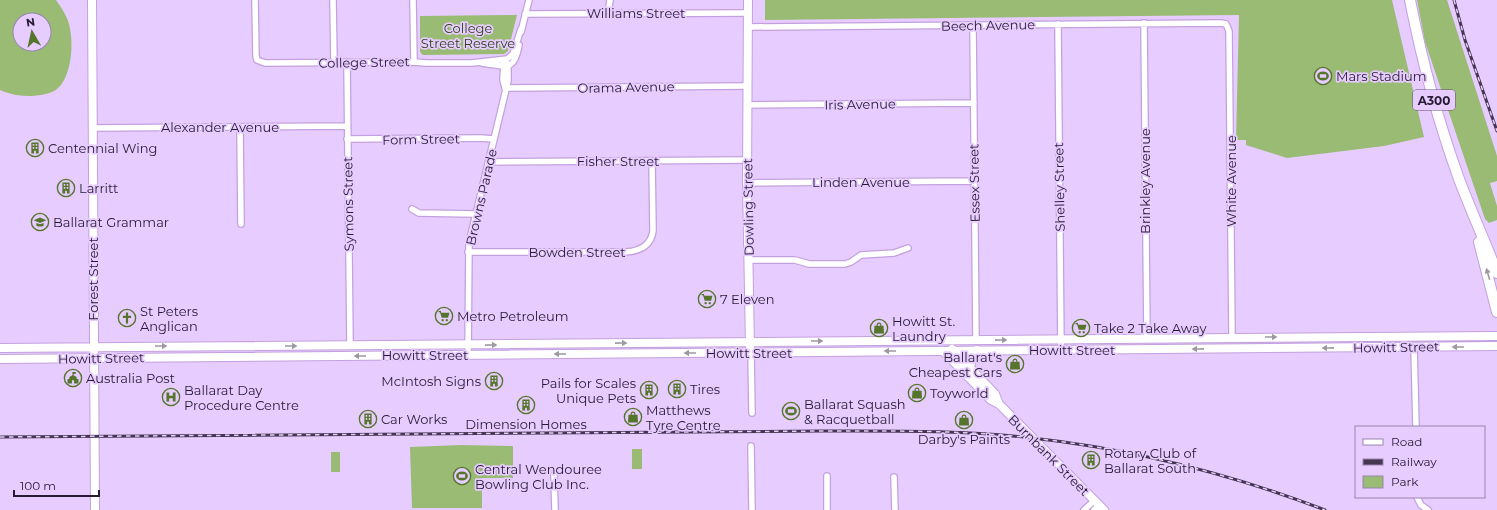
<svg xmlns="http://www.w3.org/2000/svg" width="1497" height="510" font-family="Montserrat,sans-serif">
<rect width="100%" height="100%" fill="#e7ccff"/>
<!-- green -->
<path fill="#99bb74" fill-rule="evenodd" d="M0,0H56C61,7 67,16 69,24C74,42 72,77 57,89C51,94 40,95 33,96C21,96 11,95 0,90ZM20,20H44V44H20Z
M765,0H1392L1424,137L1384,146L1287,158L1246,145V140H1236L1239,15L765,20Z
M1417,0H1447L1497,156V181L1490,183L1497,206V220L1489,223L1485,219L1425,42Z
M517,15L508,51L504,54L423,55L420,52V16Z
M461,445L513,446V478H482V508H412L410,447Z
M632,449H642V469H632Z
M331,452H340V472H331Z"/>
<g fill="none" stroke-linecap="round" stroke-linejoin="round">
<defs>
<path id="street" d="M255,0L256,56L257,60L265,63L414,62L426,63H472L507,59L513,54L521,29
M333,0L334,63
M413,0L414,62
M525,14L748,13
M608,14L610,0
M1144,23L1147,338
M1058,24L1061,350
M973,25L976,340
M748,27L1221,23L1226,24L1229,31L1232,337
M521,32L529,0
M347,62L350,345
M482,63C506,66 514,73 519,45
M504,63L503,80L505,88
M505,88L747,86
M747,105L974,103
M240,127L241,224
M92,128L347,126
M347,139L480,138L494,139
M489,162L747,160
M747,183L974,181
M412,209L419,213L476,214
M468,252H626C640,251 651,246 653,231L652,161
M750,260H795L809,264H845L851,262L861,255L894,253L908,248
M1414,347L1416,427
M751,353L752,413
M468,355L469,243L508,81V66L505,60
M751,446L752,510
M554,475L555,510
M827,476V510
M894,477L895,510
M1417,497L1421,505L1428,510
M1084,510L1094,501
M1094,510L1099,506"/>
<path id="secondary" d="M92,0L95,510
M748,0L747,183L750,347
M0,348L1497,336
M952,349L995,394L999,404
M943,351L991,400L999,404L1104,510
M0,359L1497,346
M970,368L972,358L977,350"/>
<path id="highway" d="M1410,0C1422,61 1438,121 1459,179C1471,211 1485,241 1497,273
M1479,242L1497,312"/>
</defs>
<!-- street casing -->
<use href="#street" stroke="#c3a1df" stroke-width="8"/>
<!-- secondary casing -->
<use href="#secondary" stroke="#c3a1df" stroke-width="10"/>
<!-- highway casing -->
<use href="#highway" stroke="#c3a1df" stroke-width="12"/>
<!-- street -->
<use href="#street" stroke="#fff" stroke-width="5.5"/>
<!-- secondary -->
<use href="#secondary" stroke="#fff" stroke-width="8"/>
<!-- highway -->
<use href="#highway" stroke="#fff" stroke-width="10"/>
<defs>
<path id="rail" d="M1454,0L1465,40L1497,131
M0,437L823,431C893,431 963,430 1032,438C1132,449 1231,474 1325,510"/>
</defs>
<!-- rail casing -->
<use href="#rail" stroke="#453652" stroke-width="3"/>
<!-- rail -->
<use href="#rail" stroke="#e7ccff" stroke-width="1.5" stroke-dasharray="4.5" stroke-linecap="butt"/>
</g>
<!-- one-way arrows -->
<defs><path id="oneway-solid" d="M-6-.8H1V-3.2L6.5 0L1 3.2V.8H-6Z"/></defs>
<g fill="#9e98a3">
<use href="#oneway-solid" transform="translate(1488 274) rotate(-106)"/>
<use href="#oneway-solid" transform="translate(1271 337)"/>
<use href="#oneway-solid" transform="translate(1001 340) rotate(-1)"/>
<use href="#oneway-solid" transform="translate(817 341)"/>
<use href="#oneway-solid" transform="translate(621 343) rotate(-1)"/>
<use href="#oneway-solid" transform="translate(491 345) rotate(-1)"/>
<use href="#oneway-solid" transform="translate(161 346)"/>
<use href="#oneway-solid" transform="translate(291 346)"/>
<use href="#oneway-solid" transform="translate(1458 347) rotate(180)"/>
<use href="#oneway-solid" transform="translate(1328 348) rotate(179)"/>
<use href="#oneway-solid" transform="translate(1198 349) rotate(179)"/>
<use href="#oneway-solid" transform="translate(890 351) rotate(180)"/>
<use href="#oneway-solid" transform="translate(690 353) rotate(180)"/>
<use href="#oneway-solid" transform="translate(560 354) rotate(180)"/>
<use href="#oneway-solid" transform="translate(360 356) rotate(180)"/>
</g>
<!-- icons -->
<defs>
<symbol id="stadium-ring" viewBox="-11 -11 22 22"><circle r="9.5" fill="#e7ccff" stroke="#55752b" stroke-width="1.5"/><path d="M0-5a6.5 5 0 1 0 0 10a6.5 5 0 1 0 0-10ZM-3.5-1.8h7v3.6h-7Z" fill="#55752b"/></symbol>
<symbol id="building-ring" viewBox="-11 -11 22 22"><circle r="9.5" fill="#e7ccff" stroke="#55752b" stroke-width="1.5"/><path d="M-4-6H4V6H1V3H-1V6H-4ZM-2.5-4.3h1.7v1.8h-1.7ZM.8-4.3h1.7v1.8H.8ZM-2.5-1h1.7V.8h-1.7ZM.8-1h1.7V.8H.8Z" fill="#55752b"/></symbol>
<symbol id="school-ring" viewBox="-11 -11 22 22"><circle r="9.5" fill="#e7ccff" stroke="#55752b" stroke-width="1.5"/><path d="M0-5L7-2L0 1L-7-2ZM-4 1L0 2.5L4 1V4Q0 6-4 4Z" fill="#55752b"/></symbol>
<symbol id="supermarket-ring" viewBox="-11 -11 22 22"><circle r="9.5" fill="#e7ccff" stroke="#55752b" stroke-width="1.5"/><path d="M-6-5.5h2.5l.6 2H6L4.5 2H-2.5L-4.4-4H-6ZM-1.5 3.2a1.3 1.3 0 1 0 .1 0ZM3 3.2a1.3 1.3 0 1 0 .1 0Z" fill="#55752b"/></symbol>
<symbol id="church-ring" viewBox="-11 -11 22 22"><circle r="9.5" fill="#e7ccff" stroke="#55752b" stroke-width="1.5"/><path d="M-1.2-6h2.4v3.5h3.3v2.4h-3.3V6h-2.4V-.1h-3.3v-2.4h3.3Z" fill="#55752b"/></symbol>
<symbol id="shop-ring" viewBox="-11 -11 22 22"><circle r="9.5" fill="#e7ccff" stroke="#55752b" stroke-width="1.5"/><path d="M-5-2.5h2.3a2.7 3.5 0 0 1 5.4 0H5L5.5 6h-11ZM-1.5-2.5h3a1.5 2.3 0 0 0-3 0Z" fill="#55752b"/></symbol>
<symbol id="civic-ring" viewBox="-11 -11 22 22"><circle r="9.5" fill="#e7ccff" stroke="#55752b" stroke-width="1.5"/><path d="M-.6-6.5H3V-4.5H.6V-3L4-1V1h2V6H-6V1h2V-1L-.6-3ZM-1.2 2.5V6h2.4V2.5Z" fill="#55752b"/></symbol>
<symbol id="hospital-ring" viewBox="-11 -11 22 22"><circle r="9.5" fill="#e7ccff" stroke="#55752b" stroke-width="1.5"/><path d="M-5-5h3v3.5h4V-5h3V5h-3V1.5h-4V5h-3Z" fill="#55752b"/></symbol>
</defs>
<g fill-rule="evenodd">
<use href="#stadium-ring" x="1313" y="66" width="20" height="20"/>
<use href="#building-ring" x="25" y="138" width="20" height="20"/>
<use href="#building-ring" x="56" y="178" width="20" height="20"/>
<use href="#school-ring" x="30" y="212" width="20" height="20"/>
<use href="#supermarket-ring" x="697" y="289" width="20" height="20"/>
<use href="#supermarket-ring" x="434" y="306" width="20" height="20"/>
<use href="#church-ring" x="117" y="308" width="20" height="20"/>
<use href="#shop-ring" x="869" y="318" width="20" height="20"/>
<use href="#supermarket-ring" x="1071" y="318" width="20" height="20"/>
<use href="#shop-ring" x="1005" y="354" width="20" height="20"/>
<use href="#civic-ring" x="63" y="368" width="20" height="20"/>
<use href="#building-ring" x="484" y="371" width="20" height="20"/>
<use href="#building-ring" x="667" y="379" width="20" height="20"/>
<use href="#building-ring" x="639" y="380" width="20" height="20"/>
<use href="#shop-ring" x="907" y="383" width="20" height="20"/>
<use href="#hospital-ring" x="161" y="387" width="20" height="20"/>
<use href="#building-ring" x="516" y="395" width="20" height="20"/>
<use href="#stadium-ring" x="781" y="401" width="20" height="20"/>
<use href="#shop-ring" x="623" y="407" width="20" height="20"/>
<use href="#building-ring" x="358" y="409" width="20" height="20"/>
<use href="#shop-ring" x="954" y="410" width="20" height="20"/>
<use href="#building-ring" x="1081" y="450" width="20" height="20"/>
<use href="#stadium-ring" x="452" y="466" width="20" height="20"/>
</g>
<g text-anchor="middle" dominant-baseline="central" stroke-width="3.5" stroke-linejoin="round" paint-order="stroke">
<!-- shield labels -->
<rect fill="#e7ccff" stroke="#614f70" stroke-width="1" x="1413" y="90" width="42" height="20" rx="3"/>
<g font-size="12" font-weight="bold" fill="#271a32">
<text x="1434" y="100">A300</text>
</g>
<!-- street labels -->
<g font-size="13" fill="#271a32" stroke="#e7ccff">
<text x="636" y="13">Williams Street</text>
<text transform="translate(988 25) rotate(-1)">Beech Avenue</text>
<text transform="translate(364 62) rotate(-1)">College Street</text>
<text transform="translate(626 87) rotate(-1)">Orama Avenue</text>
<text transform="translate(860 104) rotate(-1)">Iris Avenue</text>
<text x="220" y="127">Alexander Avenue</text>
<text transform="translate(421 139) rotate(-1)">Form Street</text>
<text x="618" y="161">Fisher Street</text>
<text transform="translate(1145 181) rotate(-90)">Brinkley Avenue</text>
<text transform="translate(1231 181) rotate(-90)">White Avenue</text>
<text x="861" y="182">Linden Avenue</text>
<text transform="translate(974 183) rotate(-91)">Essex Street</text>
<text transform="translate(1059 187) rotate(-91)">Shelley Street</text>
<text transform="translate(481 197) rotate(-77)">Browns Parade</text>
<text transform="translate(348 204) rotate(-91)">Symons Street</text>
<text transform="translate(748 207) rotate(-91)">Dowling Street</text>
<text x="577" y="252">Bowden Street</text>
<text transform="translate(93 279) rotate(-90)">Forest Street</text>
<text transform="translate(1396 347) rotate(-1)">Howitt Street</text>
<text x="1072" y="350">Howitt Street</text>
<text x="749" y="353">Howitt Street</text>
<text x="425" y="355">Howitt Street</text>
<text transform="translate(101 358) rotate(-1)">Howitt Street</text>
<text transform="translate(1049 455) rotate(45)">Burnbank Street</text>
</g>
<!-- park labels -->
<g font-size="13" fill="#2f4119" stroke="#e7ccff">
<text x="468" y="28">College<tspan x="468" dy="15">Street Reserve</tspan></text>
</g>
<!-- poi labels -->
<g font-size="13" fill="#271a32" stroke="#e7ccff" text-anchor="start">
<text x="1336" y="76">Mars Stadium</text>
<text x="48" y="148">Centennial Wing</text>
<text x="79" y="188">Larritt</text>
<text x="53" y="222">Ballarat Grammar</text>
<text x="720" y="299">7 Eleven</text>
<text x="140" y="311">St Peters<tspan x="140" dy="15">Anglican</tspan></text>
<text x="457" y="316">Metro Petroleum</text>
<text x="892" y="321">Howitt St.<tspan x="892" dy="15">Laundry</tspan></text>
<text x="1094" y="328">Take 2 Take Away</text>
<text x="1002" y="357" text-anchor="end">Ballarat's<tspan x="1002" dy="15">Cheapest Cars</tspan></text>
<text x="86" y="378">Australia Post</text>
<text x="481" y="381" text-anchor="end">McIntosh Signs</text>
<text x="636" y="383" text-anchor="end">Pails for Scales<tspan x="636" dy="15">Unique Pets</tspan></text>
<text x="690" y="389">Tires</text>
<text x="184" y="390">Ballarat Day<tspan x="184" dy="15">Procedure Centre</tspan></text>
<text x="930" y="393">Toyworld</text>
<text x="804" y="404">Ballarat Squash<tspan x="804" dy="15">&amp; Racquetball</tspan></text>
<text x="646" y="410">Matthews<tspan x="646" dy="15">Tyre Centre</tspan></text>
<text x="381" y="419">Car Works</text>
<text x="526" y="424" text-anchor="middle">Dimension Homes</text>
<text x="964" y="439" text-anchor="middle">Darby's Paints</text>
<text x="1104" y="453">Rotary Club of<tspan x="1104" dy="15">Ballarat South</tspan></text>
<text x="475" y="469">Central Wendouree<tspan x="475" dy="15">Bowling Club Inc.</tspan></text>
</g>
</g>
<!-- legend -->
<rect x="1355" y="426" width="130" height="72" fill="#e7ccff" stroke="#9a85ad"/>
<rect x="1363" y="439" width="20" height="6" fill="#ffffff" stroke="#9a85ad"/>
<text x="1391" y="446" font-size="12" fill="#271a32">Road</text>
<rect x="1363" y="459" width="20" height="6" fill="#453652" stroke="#9a85ad"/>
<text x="1391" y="466" font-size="12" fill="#271a32">Railway</text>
<rect x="1363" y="476" width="20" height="12" fill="#99bb74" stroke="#9a85ad"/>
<text x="1391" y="486" font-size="12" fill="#271a32">Park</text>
<!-- north arrow -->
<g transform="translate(32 32) rotate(351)"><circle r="19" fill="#e7ccff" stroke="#9a85ad"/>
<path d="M0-3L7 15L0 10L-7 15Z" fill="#55752b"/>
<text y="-6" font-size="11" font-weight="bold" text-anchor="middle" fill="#271a32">N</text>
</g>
<!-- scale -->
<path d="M14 490v6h85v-6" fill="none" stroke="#271a32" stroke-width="2"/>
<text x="20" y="490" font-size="12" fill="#271a32" stroke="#e7ccff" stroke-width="3" paint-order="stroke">100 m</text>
</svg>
